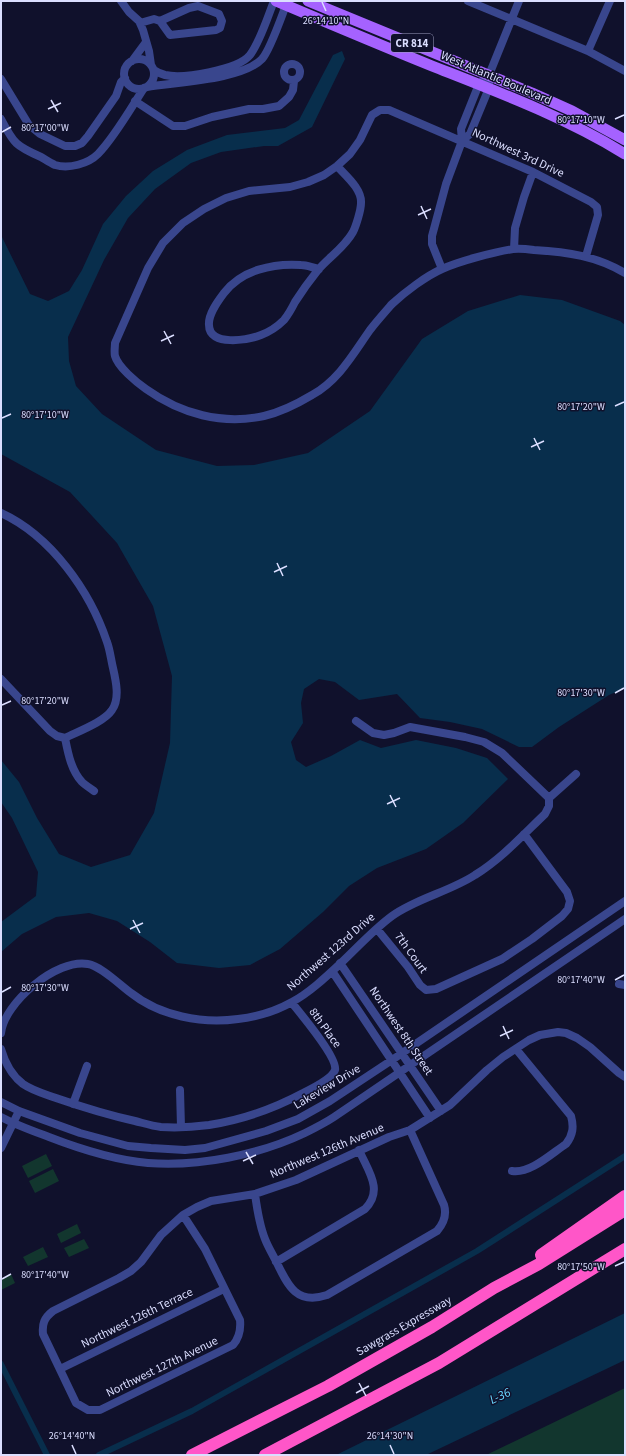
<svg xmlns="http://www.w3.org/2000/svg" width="626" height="1456" font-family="'Source Sans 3',sans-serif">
<rect width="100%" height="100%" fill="#10112c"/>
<!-- green -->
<path fill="#12362e" d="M46,1154L52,1166L28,1178L22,1166Z
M53,1169L59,1181L35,1193L29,1181Z
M77,1224L81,1233L61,1243L57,1234Z
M84,1239L89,1248L69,1257L64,1248Z
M43,1247L48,1257L28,1266L23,1257Z
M11,1274L15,1283L1,1290V1279Z
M625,1388V1455H486Z"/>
<!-- water -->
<path fill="#082e4c" d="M342,51L345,59L312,127L278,146H264L221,152L191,163L155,189L128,218L104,260L68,337L69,361L76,386L102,414L156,450L217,466L254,465L308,453L370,411L422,339L468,311L520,295L562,300L620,321L625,325V688L609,695L559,727L532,747H519L482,729L450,722L420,718L397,694L359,700L335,682L319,679L304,689L301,703L303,723L291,742L296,760L306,767L331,756L360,740L381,748L416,740L456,748L487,758L508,779L463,823L426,849L377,868L349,886L323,912L280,949L250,965L219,968L177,963L150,942L117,921L89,913L56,917L22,934L1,952V922L36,896L38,872L12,818L1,802V760L19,782L37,818L59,854L91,867L130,855L154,813L170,743L172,676L153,606L117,543L70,492L1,454V235L30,294L48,301L69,291L82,270L103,224L126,196L153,171L187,150L227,135L285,128L299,120L333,55Z
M625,1313V1360L426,1455H336Z"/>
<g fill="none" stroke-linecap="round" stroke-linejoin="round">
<!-- canal -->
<path stroke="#082e4c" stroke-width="6" d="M1,1364L47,1455
M99,1455L192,1411L477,1251L625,1156"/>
<!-- minor -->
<path stroke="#39468d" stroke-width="8" d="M121,1L129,12L139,21L143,30L149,51L151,65
M468,1L588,51L625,71
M140,23L154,19L160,21L170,35L216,30L220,28L222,21L219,14L198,6L189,8L160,21
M588,51L610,1
M124 74a15 15 0 1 1 30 0a15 15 0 1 1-30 0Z
M132,61L146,42
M284 72a8 8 0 1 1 16 0a8 8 0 1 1-16 0Z
M154,70C157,72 161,74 165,75C183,79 238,70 250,55C260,42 268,16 274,1
M1,79L29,125L40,134L65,146H75L82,143L88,136L116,96L121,82L125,78
M147,87C176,82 242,80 262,59C270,50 281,18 286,5L285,1
M135,101L173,126H185L212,117L249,109H263L279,106L289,97L293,90L294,81
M1,119C14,144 16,146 41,157C46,160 50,163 55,165C69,169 88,164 98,154C114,138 131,108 144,88
M462,141L470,134L489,88V75
M514,249L515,228L524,197L533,172
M586,256L598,215L597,207L591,202L533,172L389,110H380L372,115L360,140L350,154L337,166L324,175L308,182L290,187L249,191L226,198L204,209L183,223L163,243L148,268L115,343C115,347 114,352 115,356C118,367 136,382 146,389C181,414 222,425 264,416C281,412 297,404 312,395C339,380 353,354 370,330C377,321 385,312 392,304C405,292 426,276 442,269C460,261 494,252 513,249C520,248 527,249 534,250C568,252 596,256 625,273
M319,269C313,268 307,265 301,265C273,263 242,270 224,293C218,301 208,314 209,325C209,347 248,340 261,335C269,332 278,326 284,320C288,315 292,308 295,302C302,291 310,280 318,270C329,257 344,248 353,232C356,226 361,210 361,203C362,189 346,176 337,166
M442,269L432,244V236L446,184L462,141L461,129L479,84L489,75L519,1
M1,513C51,536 90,591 107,642C110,650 111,660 113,668C116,681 120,699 112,710C104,722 79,731 65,738
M1,679L50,731L57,736L65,738C68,753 71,770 82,782C85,785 90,788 94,791
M356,721L373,733L384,735L394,733L410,727L465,737L484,742L502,753L549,798
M377,929L408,967L420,985L426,990L436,989L502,959L532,939L562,916L568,909L570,901L567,892L524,834
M340,963L441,1111
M332,971L430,1118
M619,984L625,985
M1,1033C4,1003 57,958 88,964C101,966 120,985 131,993C160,1016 202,1024 238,1019C255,1017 276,1011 292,1002C309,993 326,977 341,963C358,947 373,930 392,916C417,898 449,892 475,875C501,859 523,835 545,814L549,806V798L576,774
M1,1049C5,1063 11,1075 23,1084C33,1091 45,1094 56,1098C82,1107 108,1115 135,1121C143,1123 152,1126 161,1127C177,1128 194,1127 209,1125C241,1120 275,1108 303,1093C311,1089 332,1079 335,1070C338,1058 300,1013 292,1003
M180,1090L181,1127
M1,1102L19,1111L80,1133L128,1146L151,1148L185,1150L205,1148L266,1131L298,1119L330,1101L392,1060L625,901
M73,1104L87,1066
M1,1117C16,1125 33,1131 49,1137C80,1149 114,1160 148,1163C198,1167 259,1155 305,1133C315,1128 325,1123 334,1117L625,919
M1,1148L19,1111
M512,1171C530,1174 551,1154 566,1144C573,1135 574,1127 571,1116L516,1049
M255,1194C257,1209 259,1224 265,1239C268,1247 273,1255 277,1263C288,1286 297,1305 327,1295L437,1231C444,1223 447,1215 444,1205L410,1130
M183,1215L205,1249L240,1320C241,1330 239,1338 233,1345L100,1410H88L76,1403L43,1334C42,1324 44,1318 53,1311L119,1278L131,1271L141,1262L161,1235L183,1215L197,1207L211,1201L255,1194L296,1180L389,1137L410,1130L450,1105L487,1070L503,1057L529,1040L540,1035L558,1032L566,1033L577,1038L590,1047L619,1073L625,1077
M276,1262L365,1209C384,1190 368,1171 359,1150
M60,1369L224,1289"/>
<!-- major -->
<path stroke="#a562ff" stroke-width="11" d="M276,1C328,23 380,45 432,66C498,92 565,117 625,154
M308,1L532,93L572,111L625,140"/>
<!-- highway -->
<path stroke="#ff56c8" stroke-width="12" d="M541,1255L625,1196
M192,1455L328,1386L432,1327L494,1288L539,1264L625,1210
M265,1455L439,1363L625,1249"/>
</g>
<!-- ticks -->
<path fill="none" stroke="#dbdeff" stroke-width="1.5" d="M322,2L326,11M51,100L58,112M48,109L61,103M615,119L624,115M2,132L11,127M421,206L427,219M418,215L431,209M164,331L171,344M161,341L174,335M615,406L624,402M2,418L11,414M534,438L540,450M531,447L544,441M277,563L283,576M274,572L287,566M615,693L624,688M2,705L11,701M390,795L396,807M387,804L400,798M133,920L140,933M130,929L143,923M615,980L624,975M2,992L11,987M503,1026L509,1039M500,1036L513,1030M246,1152L253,1164M243,1161L256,1155M615,1266L624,1262M2,1279L11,1274M359,1383L366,1396M356,1393L369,1386M72,1445L76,1454M390,1445L394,1454"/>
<g text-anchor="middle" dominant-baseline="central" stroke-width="3" stroke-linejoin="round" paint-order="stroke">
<!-- shield labels -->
<rect fill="#10112c" stroke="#9ea0c0" stroke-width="1" x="391" y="34" width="42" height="18" rx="3"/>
<g font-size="11" font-weight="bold" fill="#dbdeff">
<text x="412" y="43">CR 814</text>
</g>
<!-- street labels -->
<g font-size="12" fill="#dbdeff" stroke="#10112c">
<text transform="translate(496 78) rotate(23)">West Atlantic Boulevard</text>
<text transform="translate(518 153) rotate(25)">Northwest 3rd Drive</text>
<text transform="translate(331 952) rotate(-41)">Northwest 123rd Drive</text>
<text transform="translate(411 953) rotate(54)">7th Court</text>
<text transform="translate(325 1028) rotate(54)">8th Place</text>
<text transform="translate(401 1031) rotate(56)">Northwest 8th Street</text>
<text transform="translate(327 1087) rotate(-31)">Lakeview Drive</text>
<text transform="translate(327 1151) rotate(-23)">Northwest 126th Avenue</text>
<text transform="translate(137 1318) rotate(-26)">Northwest 126th Terrace</text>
<text transform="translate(404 1326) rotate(-30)">Sawgrass Expressway</text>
<text transform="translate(162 1367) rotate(-26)">Northwest 127th Avenue</text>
</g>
<!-- water labels -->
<g font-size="13" font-style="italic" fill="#69d7ff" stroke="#10112c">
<text transform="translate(500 1396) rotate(-25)">L-36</text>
</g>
</g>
<g font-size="10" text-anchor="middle" fill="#dbdeff" stroke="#10112c" stroke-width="3" stroke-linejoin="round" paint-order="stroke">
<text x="326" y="24">26°14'10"N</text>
<text x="581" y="123">80°17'10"W</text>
<text x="45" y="131">80°17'00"W</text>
<text x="581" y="410">80°17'20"W</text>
<text x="45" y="418">80°17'10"W</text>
<text x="581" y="696">80°17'30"W</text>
<text x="45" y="704">80°17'20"W</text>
<text x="581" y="983">80°17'40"W</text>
<text x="45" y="991">80°17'30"W</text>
<text x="581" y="1270">80°17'50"W</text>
<text x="45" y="1278">80°17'40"W</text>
<text x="72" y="1439">26°14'40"N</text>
<text x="390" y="1439">26°14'30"N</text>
</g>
<!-- border -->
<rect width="626" height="1456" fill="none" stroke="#dbdeff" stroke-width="4"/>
</svg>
